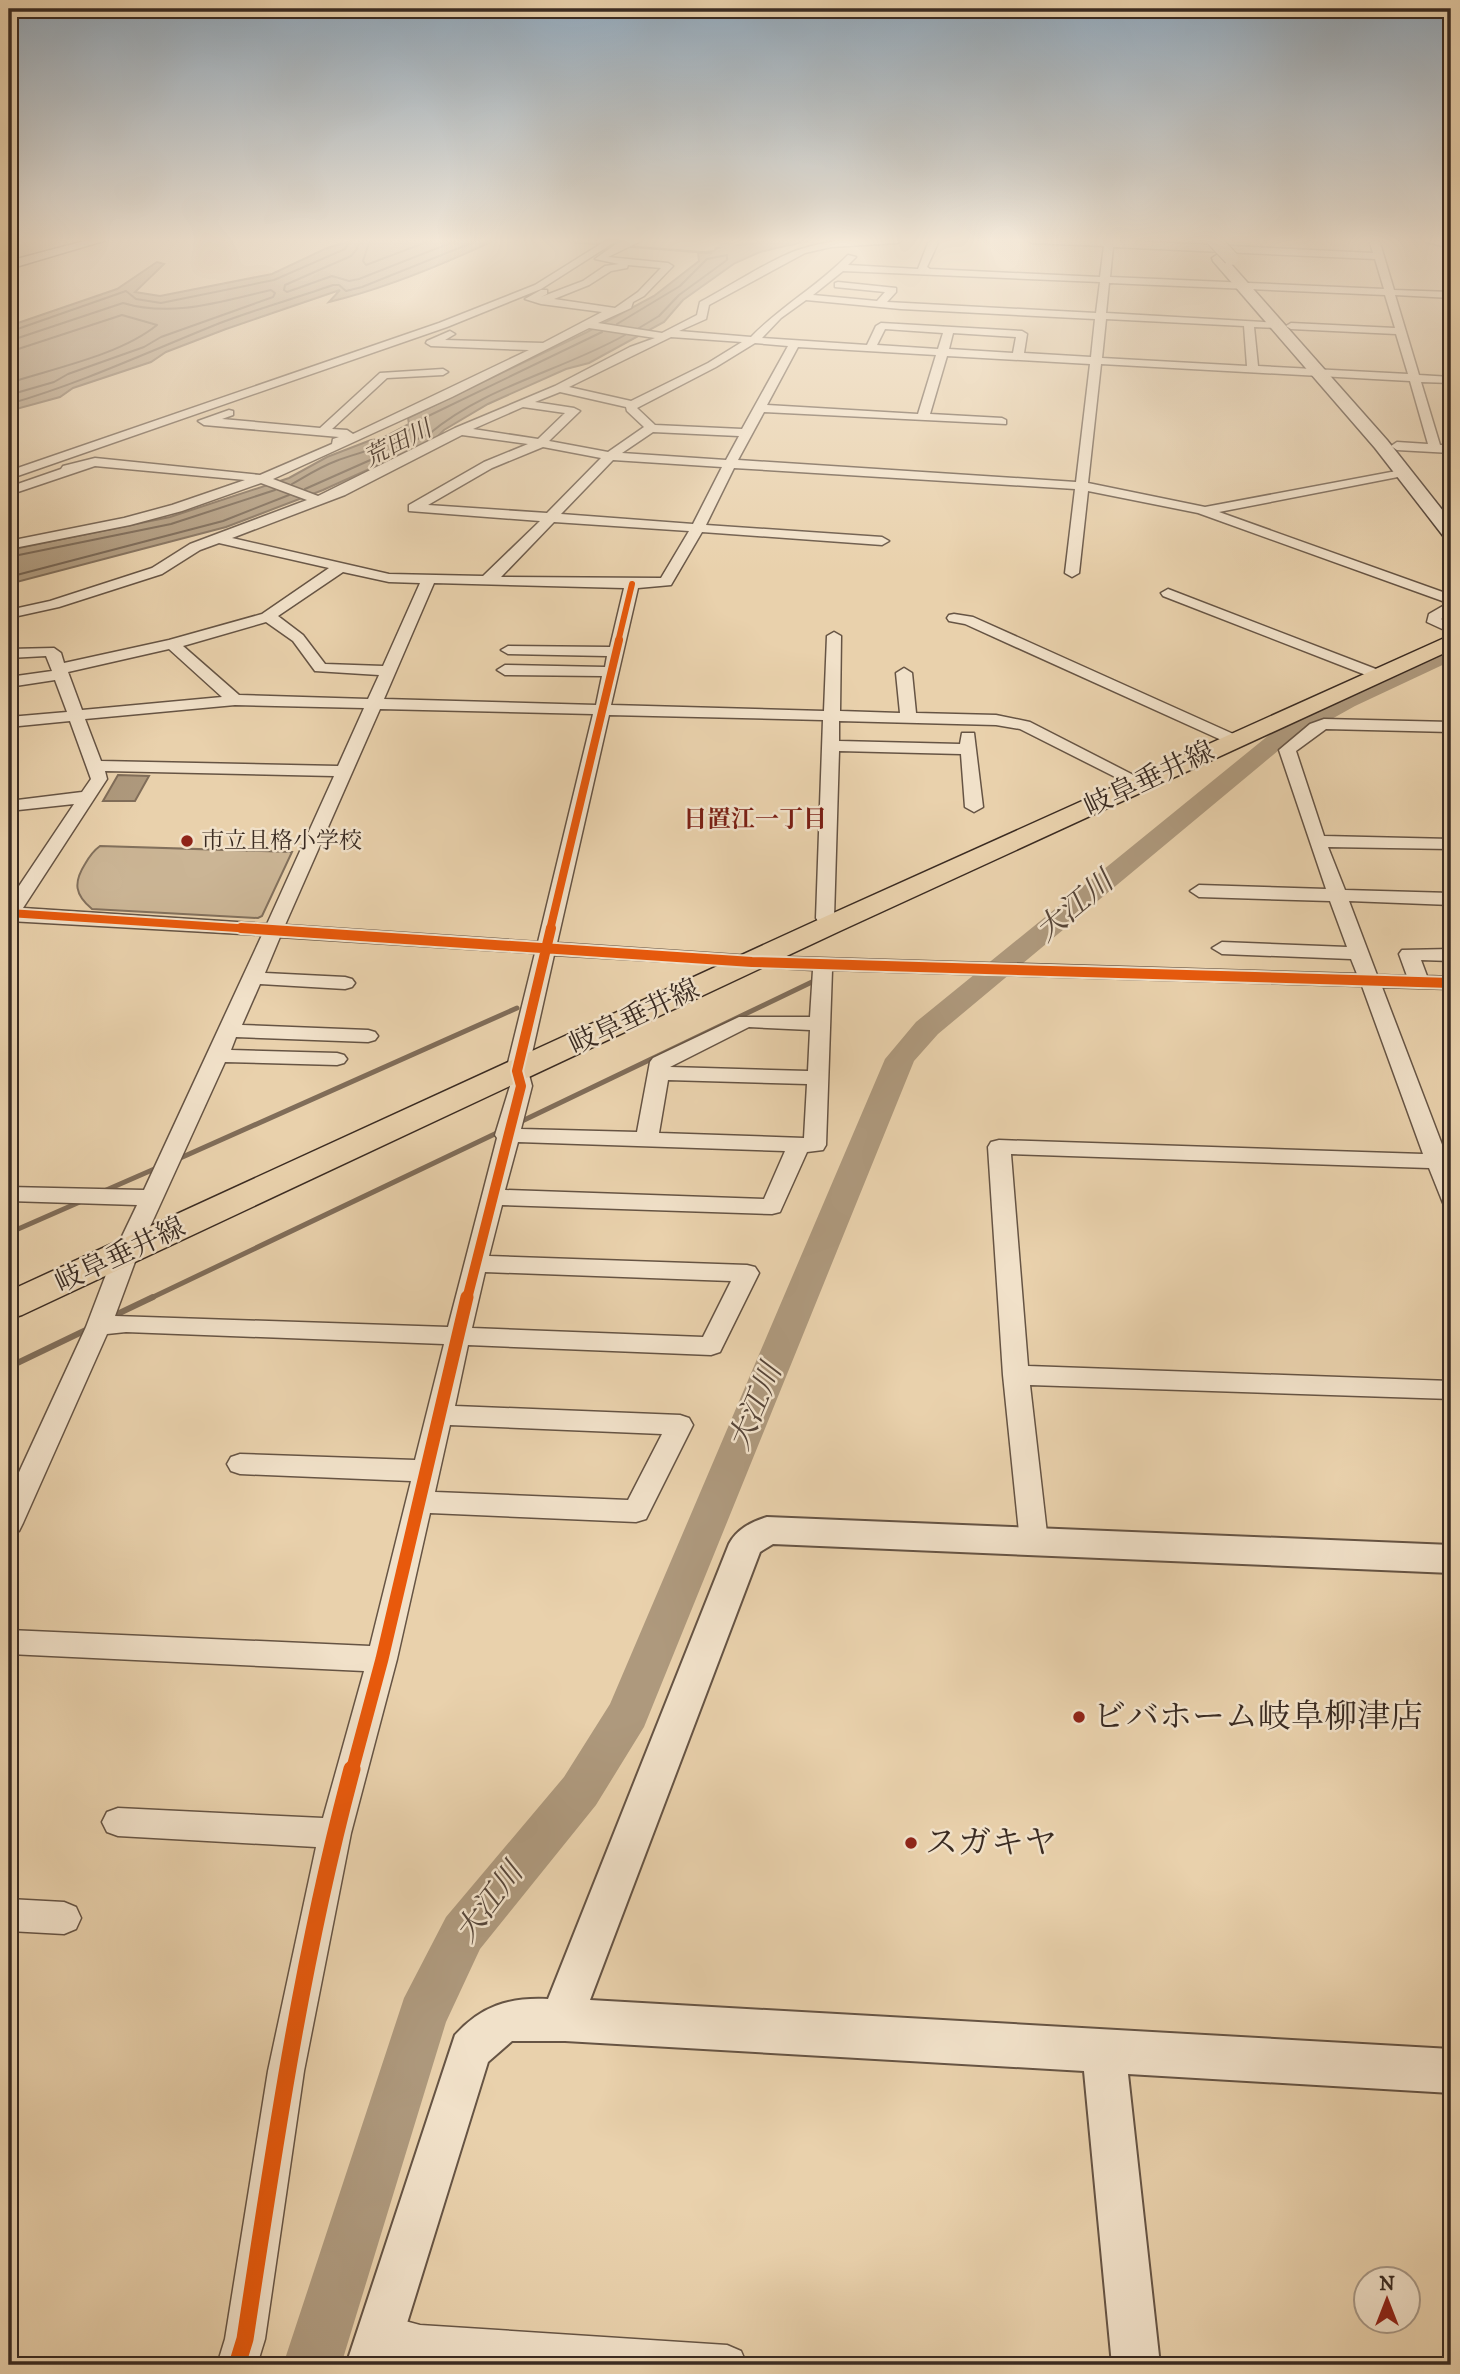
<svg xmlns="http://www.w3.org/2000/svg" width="1460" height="2374" font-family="'IM FELL DW Pica','Noto Serif JP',serif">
<rect width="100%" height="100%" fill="#e9d1ac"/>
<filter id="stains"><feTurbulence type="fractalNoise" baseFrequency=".00286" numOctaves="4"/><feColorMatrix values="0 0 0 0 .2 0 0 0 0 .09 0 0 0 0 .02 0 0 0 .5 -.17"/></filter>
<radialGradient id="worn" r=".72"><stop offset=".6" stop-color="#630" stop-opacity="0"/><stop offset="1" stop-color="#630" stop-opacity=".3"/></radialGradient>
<!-- green -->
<path fill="#cbb595" stroke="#82705c" stroke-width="2" d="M100,846L292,852L262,916L258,918L92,909C75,895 73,883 85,864C89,857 93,851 100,846Z"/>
<!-- water -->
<path fill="#ae997d" stroke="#806d59" stroke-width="2" d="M353,240H495C442,265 387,288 329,302L340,290L226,329L166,352L151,362L73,388L60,397L9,411V326L117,289L157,262L164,264L135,292L160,296L272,274L327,248Z
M775,240H811L760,252L735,263L683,300L664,322L589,363L566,369L488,404L444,430L434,440L323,490L226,527L9,584V550L170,517L289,478L327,457L371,440L381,439L409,424L408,418L587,332L654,296L699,261L698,253L714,251L716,248Z
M118,775L149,776L135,801H103Z"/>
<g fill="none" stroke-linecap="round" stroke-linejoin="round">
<!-- shore -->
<path stroke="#746250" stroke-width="2" d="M359,240L357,249L351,256L285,285L284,290L287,292L332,276L349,281L359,279L458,240
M370,240L363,261L366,265L432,240
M617,324L680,286L707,259L727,255V260L679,295L659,316L639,328
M9,332L126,291L136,299L161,303L274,280L345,249L350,240
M9,341L123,303C173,318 222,301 271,290L275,293L273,297L161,337L144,347L68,374L54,382L9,395
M9,352L122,315L157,325C120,355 55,368 9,383
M9,404C82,383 150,351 220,323C257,309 296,298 333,285H339L346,291L362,287L479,240
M292,484C306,476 320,467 336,461C364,450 398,446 418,421L602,332
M305,489L429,434C486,386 561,371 625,335
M9,557L171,524L275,490
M9,577L223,521L289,495"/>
<!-- stream-far2 -->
<path stroke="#806d59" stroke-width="2.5" d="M547,240L711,253"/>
<!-- stream-far1 -->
<path stroke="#806d59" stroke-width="5" d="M520,1122L814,981
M178,1159L517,1008
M104,1191L159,1167
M9,1233L82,1201
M149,1299L501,1131"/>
<!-- stream -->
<path stroke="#806d59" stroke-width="6" d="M109,1318L153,1297
M9,1367L88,1329"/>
<!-- river -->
<path fill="#ae997d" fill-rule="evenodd" d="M716,240H728L746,253L744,256C733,258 718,250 716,240Z
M1451,646V661L1355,706L1285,745L938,1034L914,1061L644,1727L596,1805L480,1949L446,2022L341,2365H283L404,1998L446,1917L564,1777L610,1704L885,1059L916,1022L1269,735L1339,696Z"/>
<defs>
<path id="minor" d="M607,240H618L541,289L447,327L9,479V471L439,323L535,285Z
M629,240H643L608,257L668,263L673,266L644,296L633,302L631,308L598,323L662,333L697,315L700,302C729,287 772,258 801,249C833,238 869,239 903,240L898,243L831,247L805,253L709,305L706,319L679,331L751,337C781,306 818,286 848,255L856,257L848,265L918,269L928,243L933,240L938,243L927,267L930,269L1100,277L1104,246L1032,243L1027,240H1109L1373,253L1370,243L1375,240L1380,243L1394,290L1451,292V298L1395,295L1419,375L1451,377V383L1421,382L1440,445H1451V453L1397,450L1391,446L1397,442L1428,444L1410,381L1101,364L1088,483L1205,507L1407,469L1409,472L1403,476L1219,512L1451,595V613L1441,619L1451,624V633L1427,622L1429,614L1448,603L1198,513L1088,491L1079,573L1072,577L1065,573L1075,489L734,468L706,525L882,537L889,541L882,545L702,532L671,585L638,588L611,705L824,711L827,636L834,632L841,636L840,711L900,713L896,673L904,668L912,673L916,713L996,715L1030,722L1149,783L1141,788L1135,787L1020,729L996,725L839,721V741L960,744L962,733H974L983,807L974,812L965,807L961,754L839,751L834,918L839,925L830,931L823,929L816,918L823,720L609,715L557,943L752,956L1357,974L1351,959L1222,954L1212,948L1222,942L1347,947L1330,901L1199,897L1190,891L1199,885L1326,889L1279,750L1310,724L1324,719L1451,722V732L1326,729L1296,751L1324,836L1451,839V849L1328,847L1345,890L1451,893V905L1349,901L1377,975L1407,976L1399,954L1402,950L1451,949V961L1421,960L1427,976L1451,977V989L1382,987L1446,1155H1451V1205L1443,1203L1429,1168L1011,1154L1028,1366L1451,1381V1399L1030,1385L1048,1542L1044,1550L1034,1553L1024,1550L1020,1542L1003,1375L988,1147L991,1142L999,1140L1423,1154L1362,986L832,970L826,1145L823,1150L807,1152L780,1212L772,1214L502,1205L489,1256L747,1265L755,1267L759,1273L720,1352L711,1355L468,1345L455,1406L680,1415L689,1418L693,1425L646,1519L636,1522L430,1513L397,1659L351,1833L304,2071L265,2339L257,2365H217L225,2339L268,2071L316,1847L118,1836L107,1832L102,1822L107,1812L118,1808L323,1818L364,1671L9,1654V1630L370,1646L411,1481L240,1474L231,1471L227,1464L231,1457L240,1454L415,1460L444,1344L126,1332L107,1334L23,1523L19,1531L9,1534V1494L86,1327L115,1251L137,1205L9,1201V1187L144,1190L262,935L9,921V901L74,804L9,811V801L82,792L91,779L70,721L9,727V717L67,712L55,680L9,687V677L52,671L46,656L9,658V649L54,648L61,653L64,663L169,640L262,614L329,568L219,543L200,550L162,574L59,607L9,618V610L50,601L152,568L190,544L307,500L261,483L182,511L130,525L9,549V541L124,518L172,505L245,480L95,466L9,495V487L61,469L63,466L95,458L260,475L332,444L333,439L339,437L204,425L198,421L229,410L233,411V415L222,419L320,428L380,373L443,369L448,372L443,375L387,378L332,429L347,430L353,434L529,350L431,346L426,343L427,341L450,331L455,334L445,340L543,343L602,312L541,304L525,299L541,290H547V294L541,297L583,281L605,266L619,264L595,259L616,244ZM1113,247L1375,259L1384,289L1110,277ZM628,265L661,268L638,292L615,308L554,299L589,285L611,271L627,268ZM843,271L1100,282L1096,313L887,302L896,292V288L838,282L835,283V287L885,292L877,301L813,295ZM1109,283L1385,295L1395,328L1291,323L1286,326L1291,329L1396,334L1408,374L1258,366L1254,327L1276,328L1281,325L1280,323L1106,313ZM806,300L901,309L1095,319L1091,357L1024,353L1027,334L1022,331L881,323L876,326L867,345L762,338L781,318ZM1106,319L1244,326L1247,366L1102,358ZM589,328L655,338L630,347L555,386L455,428L318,496L273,479L452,397ZM885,329L943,333L938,349L877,345ZM953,333L1016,337L1013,353L949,349ZM671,337L742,342L708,363L631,401L569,387ZM755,343L788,346L742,429L655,425L637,408L716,367ZM798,347L936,355L918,414L767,405ZM947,356L1090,364L1076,482L738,460L764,412L1006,424V420L1002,418L930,414ZM560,392L626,407L627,411L644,427L608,452L549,441L580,411L574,408L535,402ZM523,407L565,413L538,439L473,429ZM653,432L739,436L726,460L622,453ZM462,435L528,444L484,462L409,505V511L540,521L483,576L389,574L232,538L345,495ZM543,447L601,458L547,513L428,505L492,468ZM613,460L722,467L693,524L561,514ZM554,522L689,531L661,578L501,577ZM343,572L389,582L420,583L383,666L325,664L303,635L278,616ZM434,583L624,588L610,647L508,646L501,650L508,654L607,656L605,667L505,665L497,670L505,675L602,676L596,705L384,699ZM266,622L293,641L315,671L379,675L368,699L239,695L183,646ZM169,649L222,697L82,710L68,672ZM235,705L364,708L338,766L101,761L85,719ZM380,709L593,714L538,942L285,925ZM105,771L334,776L267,924L23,908L107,779ZM280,937L535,953L506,1071L510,1086L495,1135L497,1138L448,1327L115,1316L139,1251L225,1062L337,1065L344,1063L347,1059L344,1055L337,1053L231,1050L236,1037L368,1042L375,1040L378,1036L375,1032L368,1030L242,1025L260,984L345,989L352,987L355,983L352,979L345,977L265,973ZM554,955L813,970L810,1017H739L653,1058L650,1062L637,1132L521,1129L532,1086L528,1071ZM749,1027L810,1030L808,1071L670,1067ZM668,1080L807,1084L804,1138L659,1133ZM518,1142L785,1151L764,1199L505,1190ZM485,1272L731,1281L703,1337L472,1328ZM450,1425L662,1434L628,1500L435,1492Z
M1424,240L1451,242V248L1426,242Z
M1168,589L1381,671L1384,674L1376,679L1371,677L1163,596L1161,593Z
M954,614L973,617L1240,737L1242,740L1234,745L1228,743L965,624L949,621L947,618L949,615Z
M9,1899L64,1902L76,1907L81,1918L76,1929L64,1934L9,1931Z
M379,2314L420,2325L727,2345L741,2351L747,2365H428L365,2348L359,2334L365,2320Z"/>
<path id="tertiary" d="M767,1517L1451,1545V1573L773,1544L760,1552L590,2000L1451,2049V2093L1128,2074L1160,2365H1112L1084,2071L565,2041H512L488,2062L394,2365H346L455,2035C481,2006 509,1997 548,1999L729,1544C737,1529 751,1522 767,1517Z"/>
<path id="secondary" d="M88,240H107L9,269V261Z
M1218,254L1223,255L1387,440L1451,521V538L1444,537L1375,448L1213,261L1212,258Z"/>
<path id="primary" d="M1451,635V650L840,931L22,1315L9,1319V1291L820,919Z"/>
</defs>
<!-- minor casing -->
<use href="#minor" stroke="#665444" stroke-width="3"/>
<!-- tertiary casing -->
<use href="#tertiary" stroke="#665444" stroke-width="4"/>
<!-- secondary casing -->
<use href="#secondary" stroke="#3a2b22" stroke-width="3"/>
<!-- primary casing -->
<use href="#primary" stroke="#3a2b22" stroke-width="3"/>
<!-- minor -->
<use href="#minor" fill="#f1e1c9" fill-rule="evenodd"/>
<!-- tertiary -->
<use href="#tertiary" fill="#f1e1c9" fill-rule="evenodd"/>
<!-- secondary -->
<use href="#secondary" fill="#f1e1c9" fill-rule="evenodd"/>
<!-- primary -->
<use href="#primary" fill="#e9d1ac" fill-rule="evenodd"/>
<defs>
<path id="secondary-bridge" d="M1214,240L1231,258"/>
</defs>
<!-- secondary-bridge casing -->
<use href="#secondary-bridge" stroke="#3a2b22" stroke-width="16" stroke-linecap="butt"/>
<!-- secondary-bridge -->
<use href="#secondary-bridge" stroke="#f1e1c9" stroke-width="14"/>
<defs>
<path id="cycleway-far4" d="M618,642L632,584"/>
<path id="cycleway-far3" d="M9,913L267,930
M550,930L619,640"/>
<path id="cycleway-far2" d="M241,928L752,962L1451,983
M467,1299L521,1086L517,1071L551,928"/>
<path id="cycleway-far1" d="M352,1771L382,1659L467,1297"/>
<path id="cycleway" d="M237,2365L245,2339C274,2148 302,1956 352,1769"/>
</defs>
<!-- cycleway-far4 casing -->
<use href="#cycleway-far4" stroke="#f1e1c9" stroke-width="9"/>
<!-- cycleway-far3 casing -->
<use href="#cycleway-far3" stroke="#f1e1c9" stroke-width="11"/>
<!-- cycleway-far2 casing -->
<use href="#cycleway-far2" stroke="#f1e1c9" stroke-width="14"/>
<!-- cycleway-far1 casing -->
<use href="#cycleway-far1" stroke="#f1e1c9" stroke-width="18"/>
<!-- cycleway casing -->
<use href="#cycleway" stroke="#f1e1c9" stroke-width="21"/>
<!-- cycleway-far4 -->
<use href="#cycleway-far4" stroke="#e8590c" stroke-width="6"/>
<!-- cycleway-far3 -->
<use href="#cycleway-far3" stroke="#e8590c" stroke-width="8"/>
<!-- cycleway-far2 -->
<use href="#cycleway-far2" stroke="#e8590c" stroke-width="10"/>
<!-- cycleway-far1 -->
<use href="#cycleway-far1" stroke="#e8590c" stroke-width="13"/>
<!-- cycleway -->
<use href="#cycleway" stroke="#e8590c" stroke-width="17"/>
</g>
<!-- sky -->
<linearGradient id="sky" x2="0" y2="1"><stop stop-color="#91a9bd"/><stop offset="0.42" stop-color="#f5eada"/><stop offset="1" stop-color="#f5eada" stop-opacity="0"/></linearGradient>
<rect width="1460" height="572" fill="url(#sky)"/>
<!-- markers -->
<g fill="#8f2418" stroke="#f1e1c9" stroke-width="2.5">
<circle cx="187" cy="841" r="7"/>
<circle cx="1079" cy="1717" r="7"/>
<circle cx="911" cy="1843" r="7"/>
</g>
<g text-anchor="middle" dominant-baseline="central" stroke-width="5" stroke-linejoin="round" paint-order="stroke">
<!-- far-poi labels -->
<g font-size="23" fill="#3a2b22" stroke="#f1e1c9" text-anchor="start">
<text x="201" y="841">市立且格小学校</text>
</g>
<!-- far-water labels -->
<g font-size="24" font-style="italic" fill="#574639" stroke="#f1e1c9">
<text transform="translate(398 444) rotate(-27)">荒田川</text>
</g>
<!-- far-neighbourhood labels -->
<g font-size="24" font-weight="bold" fill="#7a1f14" stroke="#f1e1c9">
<text x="755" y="820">日置江一丁目</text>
</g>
<!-- street labels -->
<g font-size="28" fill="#3a2b22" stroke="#f1e1c9">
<text transform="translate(1149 779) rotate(-25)">岐阜垂井線</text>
<text transform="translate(634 1017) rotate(-25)">岐阜垂井線</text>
<text transform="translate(120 1255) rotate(-25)">岐阜垂井線</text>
</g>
<!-- water labels -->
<g font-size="30" font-style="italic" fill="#574639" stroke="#f1e1c9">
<text transform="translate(1075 907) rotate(-40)">大江川</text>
<text transform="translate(756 1407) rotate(-67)">大江川</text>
<text transform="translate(490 1903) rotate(-53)">大江川</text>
</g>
<!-- near-poi labels -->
<g font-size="33" fill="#3a2b22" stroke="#f1e1c9" text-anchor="start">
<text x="1093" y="1717">ビバホーム岐阜柳津店</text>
<text x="925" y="1843">スガキヤ</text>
</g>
</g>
<!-- margin -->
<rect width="1460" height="2374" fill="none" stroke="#e9d1ac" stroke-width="35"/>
<rect x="10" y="10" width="1439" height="2353" fill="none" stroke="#3a2b22" stroke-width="3.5"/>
<rect x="18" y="18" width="1425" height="2339" fill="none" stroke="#3a2b22" stroke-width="2"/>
<!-- north arrow -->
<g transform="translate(1387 2300)"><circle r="33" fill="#f1e1c9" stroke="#a89886" stroke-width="2"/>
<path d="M0-5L12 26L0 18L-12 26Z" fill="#8f2418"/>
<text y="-10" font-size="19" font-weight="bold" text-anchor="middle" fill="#3a2b22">N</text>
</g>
<rect width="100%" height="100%" filter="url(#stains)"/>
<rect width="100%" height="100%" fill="url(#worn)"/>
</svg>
